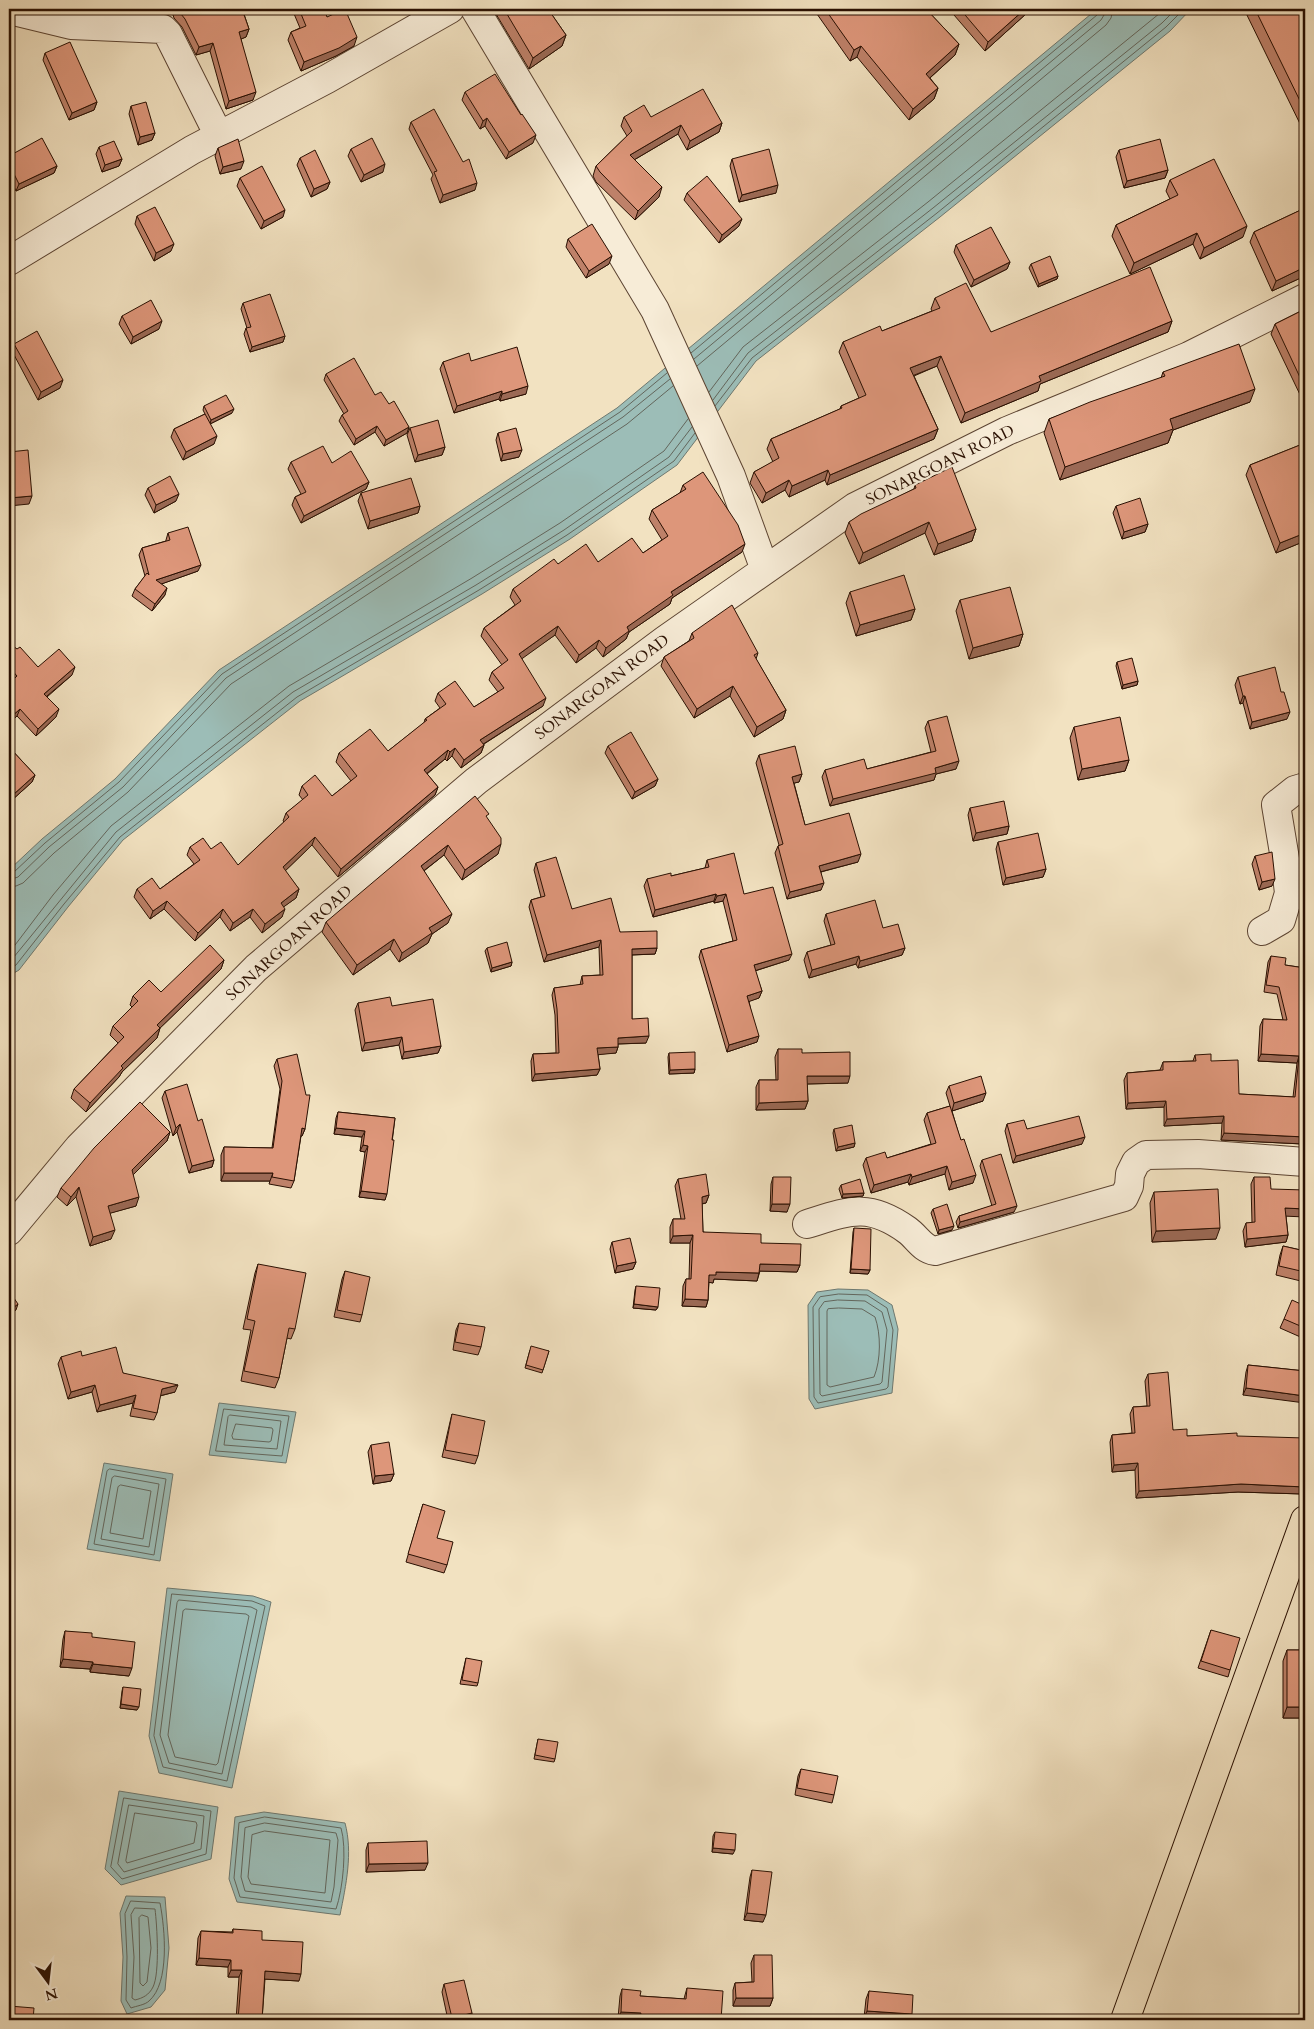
<svg xmlns="http://www.w3.org/2000/svg" width="1314" height="2029" font-family="Cardo,serif">
<rect width="100%" height="100%" fill="#f2e2c1"/>
<filter id="stains"><feTurbulence type="fractalNoise" baseFrequency=".004" numOctaves="4"/><feColorMatrix values="0 0 0 0 .2 0 0 0 0 .09 0 0 0 0 .02 0 0 0 .5 -.17"/></filter>
<radialGradient id="worn" r=".72"><stop offset=".6" stop-color="#630" stop-opacity="0"/><stop offset="1" stop-color="#630" stop-opacity=".3"/></radialGradient>
<!-- water -->
<path fill="#9cbdb7" stroke="#6e786f" d="M1097,9H1191L1170,31L940,217L756,361L677,465L570,539L482,594L300,701L123,840L68,907L19,970L9,976V870L42,839L115,779L219,670L617,408Z
M838,1289L868,1290L892,1305L898,1329L892,1393L815,1409L809,1399L808,1305L817,1292Z
M219,1403L296,1412L286,1463L209,1455Z
M104,1463L173,1474L160,1561L87,1549Z
M167,1588L253,1596L271,1602L232,1788L159,1773L149,1736Z
M119,1791L218,1807L211,1859L121,1885L105,1869Z
M264,1812L345,1823C353,1853 346,1885 340,1915L237,1902L229,1879L235,1817Z
M126,1896L165,1897L169,1948L165,1990L151,2007L127,2014L121,2001L123,1957L120,1913Z"/>
<g fill="none" stroke-linecap="round" stroke-linejoin="round">
<!-- shore -->
<path stroke="#63665c" stroke-width="1" d="M691,353L1097,15L1099,9
M694,359L1101,20L1104,15L1105,9
M697,366L1106,25L1111,18L1113,9
M709,392L743,347L928,202L1165,9
M713,400L748,353L933,208L1162,23L1176,9
M715,406L752,358L937,213L1166,27L1184,9
M9,874L14,872L45,843L119,782L222,674L620,412L667,373
M9,880L18,877L49,847L123,787L226,678L623,417L670,379
M9,887L16,886L23,883L54,853L128,792L231,684L627,424L673,386
M9,953L53,895L111,826L289,686L472,578L560,523L664,451L688,419
M9,963L116,832L293,692L476,585L564,530L669,457L692,427
M9,970L16,965L64,904L120,837L297,697L479,590L567,535L674,461L695,433
M839,1294L867,1295L887,1308L893,1330L888,1387L886,1389L818,1403L814,1397L813,1307L820,1297Z
M838,1300L865,1301L882,1312L887,1330L882,1382L880,1384L822,1396L820,1394L819,1309L824,1302Z
M839,1308L862,1309L875,1317C881,1334 881,1360 874,1377L830,1387L827,1385V1311L828,1309Z
M224,1409L289,1416L282,1456L216,1451Z
M230,1415L281,1421L277,1449L224,1445L228,1417Z
M236,1424L272,1428L273,1430L271,1441L269,1442L233,1439L232,1436Z
M110,1469L166,1479L154,1555L94,1544L107,1471Z
M115,1476L159,1484L149,1547L101,1539L112,1478Z
M121,1485L151,1491L143,1539L110,1533L118,1487Z
M172,1594L252,1601L265,1606L227,1781L163,1767L154,1736Z
M179,1600L251,1607L257,1610L222,1774L169,1763L160,1735L177,1603Z
M186,1609L246,1614L249,1616L218,1763L216,1765L175,1757L168,1735L183,1611Z
M124,1798L211,1811L206,1854L122,1879L111,1867Z
M129,1805L204,1816L201,1849L124,1872L118,1864Z
M135,1813L196,1822L197,1825L194,1843L127,1863L126,1861Z
M265,1817L341,1828C347,1848 343,1889 336,1909L240,1897L234,1878L239,1823Z
M265,1823L336,1833L338,1840L334,1887L331,1902L245,1891L241,1877L245,1828Z
M265,1831L330,1840L325,1893L251,1884L248,1877L252,1835Z
M131,1901L160,1903C165,1929 170,1983 149,2001C145,2005 136,2006 131,2008L126,2000L127,1957L125,1914Z
M135,1908L155,1909C157,1925 160,1973 153,1987C149,1995 143,1998 135,2000L132,1998L134,1957L131,1915Z
M142,1915L148,1917L151,1948L147,1982L143,1986L140,1983L139,1918Z"/>
<defs>
<path id="minor" d="M475,9L655,310L731,476L765,570
M9,10L71,25L163,29L168,34L219,136
M9,261L192,150L327,79L450,9
M1262,931L1281,920L1289,893L1285,859L1276,805L1295,790L1305,787
M807,1224C849,1211 868,1202 907,1230C917,1237 922,1249 935,1251L1124,1197L1129,1186L1130,1174L1136,1162L1146,1155L1198,1154L1305,1162
M9,1231L79,1147L256,968L476,781L665,640L855,507L1007,431L1189,356L1305,298"/>
<path id="major" d="M1125,2020L1305,1520"/>
</defs>
<!-- minor casing -->
<use href="#minor" stroke="#5c4432" stroke-width="30"/>
<!-- major casing -->
<use href="#major" stroke="#2a1002" stroke-width="30"/>
<!-- minor -->
<use href="#minor" stroke="#f7ecd7" stroke-width="28"/>
<!-- major -->
<use href="#major" stroke="#f2e2c1" stroke-width="28"/>
</g>
<!-- wall -->
<path fill="#be8169" stroke="#2a1002" d="M171,9H260L244,14L249,29L246,37L241,39L253,100L226,109L210,51L196,55L182,27L174,18Z
M292,9H324L327,17L354,46L336,56L301,71L288,40L291,32L300,28Z
M493,9H548L566,35L562,46L529,69Z
M819,9H926L959,44L955,55L930,78L938,88L934,99L909,120L857,57L850,61L817,14Z
M957,9H1029L1027,13L985,51L954,15Z
M1244,9H1305V134Z
M45,53L97,102L94,110L69,120L43,60Z
M465,92L533,143L506,159L485,126L480,129L462,100Z
M131,106L155,133L152,140L138,145L129,114Z
M624,117H651L722,123L719,132L687,150L678,134L634,160L659,197L635,220L596,182L593,176L596,166L627,136L621,126Z
M411,122L475,190L440,203L431,179L433,175L409,129Z
M99,147L122,159L119,166L102,172L96,154Z
M218,148L241,169L220,174L215,156Z
M351,149L383,172L361,182L348,156Z
M1119,150L1168,170L1165,178L1124,188L1116,157Z
M9,156L57,166L54,173L16,191L9,177Z
M300,158L330,182L327,189L311,197L297,165Z
M732,159L776,193L739,202L730,166Z
M240,178L283,217L261,229L237,186Z
M1170,180L1243,237L1200,259L1193,244L1130,274L1112,236L1116,225L1170,199L1166,191Z
M687,193L739,226L719,243L684,200Z
M1305,208V276L1272,291L1250,242L1254,232Z
M137,216L171,251L154,261L135,224Z
M568,239L609,264L586,278L566,247Z
M956,245L1010,262L1007,269L971,287L954,252Z
M1031,264L1058,276L1057,279L1038,287L1029,268Z
M935,298L991,332L1172,321L1168,332L1040,384L1038,391L961,423L937,366L914,376L938,429L934,439L827,485L825,480L789,497L785,490L762,503L750,483L754,472L773,462L767,449L771,439L840,409L841,406L859,398L839,352L843,342L882,331L932,311L931,309Z
M243,303L285,336L283,342L250,352L244,334L246,328H247L241,309Z
M1305,309V403H1304L1271,334L1275,324Z
M122,316L159,329L131,344L119,324Z
M14,344L60,388L38,400L12,351Z
M471,361L526,394L500,401L499,399L454,413L440,369L443,362Z
M1163,372L1250,402L1173,430L1168,443L1060,480L1044,433L1049,419L1161,378Z
M326,374L375,395L389,404L409,427L407,433L384,446L375,432L354,445L339,421L342,415L344,414L324,380Z
M204,406L232,413L210,424L214,444L183,460L171,437L174,429L205,414L203,410Z
M410,428L445,447L442,455L415,462L407,435Z
M498,433L519,457L501,461L496,440Z
M1305,443V541L1276,553L1246,475L1250,465Z
M291,462L332,463L369,482L366,489L301,523L292,505L295,497L301,494L288,469Z
M683,485L742,552L672,598L670,604L629,632L626,639L603,657L596,648L576,663L555,635L521,658L543,706L484,744V745L481,753L461,768L452,756L447,761L445,759L427,774L438,787L435,795L338,877L312,845L285,871L299,889L296,898L283,907L282,917L262,933L250,917L230,931L220,917L195,941L164,909L150,919L134,897L137,889H160L194,864L187,855L190,847L211,849L238,865L284,822L283,821L286,813L303,800L299,795L302,786L332,796L351,781L336,762L339,753L388,751L424,723L425,719L440,708L435,701L438,693L474,707L498,692L489,680L492,672L502,665L481,636L484,628L515,605L510,597L513,589L558,564L598,562L643,553L662,540L649,519L652,510L680,493Z
M915,485L976,529L972,541L934,555L925,533L859,564L845,533L849,522L914,489Z
M148,488L176,501L154,513L145,495Z
M361,493L420,506L418,513L368,529L358,501Z
M1116,506L1148,524L1145,532L1122,539L1113,513Z
M168,533L198,571L161,584L165,595L152,611L132,596L135,589L145,576L139,555L142,548L166,541V540Z
M850,592L915,609L911,620L856,636L846,603Z
M960,600L1023,634L1019,646L969,659L956,611Z
M692,633L758,653L756,659L786,710L783,719L754,737L730,696L694,718L661,666L664,657L689,641Z
M9,643L38,667L72,675L47,697L56,717L36,736L17,716L9,724V684L12,681L9,678Z
M1117,662L1138,681L1137,685L1122,689L1116,666Z
M1238,677L1287,719L1250,729L1243,703L1240,704L1235,685Z
M928,721L956,769L936,774L934,780L830,806L822,777L825,770L867,769L931,752L925,728Z
M1074,727L1129,760L1125,771L1078,780L1070,738Z
M608,746L658,779L655,786L632,799L605,753Z
M9,747L35,775L32,782L11,801L9,798Z
M759,755L802,774L799,782L794,783L805,825L858,862L821,872V890L787,899L775,853L778,846L779,845L756,763Z
M970,808L1009,826L1007,834L973,841L968,815Z
M487,818L498,854L462,880L444,855L424,871L448,923L432,934L428,943L399,962L390,949L353,975L322,932L326,922Z
M998,842L1046,869L1043,877L1003,885L996,849Z
M1255,856L1272,886L1259,890L1252,864Z
M707,860L744,894L789,960L755,971L762,991L759,998L749,1001L757,1042L727,1052L699,957L701,950L733,941L723,901L714,903V901L653,917L644,886L647,879L671,876L705,868Z
M536,863L572,909L620,932L657,948L655,954L632,955V1019L646,1043L618,1044V1047L616,1053L598,1054L600,1069L597,1075L532,1081L531,1061L533,1054L556,1053L555,1015L552,995L554,988L580,985L582,976L600,975L599,947L544,962L529,907L531,900L541,897L534,870Z
M826,914L883,928L905,948L902,955L858,968L856,964L809,978L804,960L807,952L831,945L824,921Z
M487,948L512,962L511,966L491,972L485,951Z
M1271,956L1285,965L1305,968L1303,1144L1221,1140L1222,1123L1164,1126V1107L1126,1109L1124,1080L1127,1073L1160,1070L1163,1062L1193,1061L1195,1055L1211,1061L1239,1094L1293,1097L1297,1063L1258,1061L1260,1026L1263,1019L1283,1020L1277,994L1264,992L1268,962Z
M224,960L221,969L160,1028L157,1038L122,1072L119,1077L86,1112L71,1098L74,1089L118,1043L110,1035L113,1026L132,1007L130,1005L133,996L161,992Z
M358,1003L392,1006L441,1046L438,1053L402,1059L399,1045L362,1051L355,1010Z
M778,1049L802,1053L848,1083L807,1084L808,1101L805,1109L756,1110V1087L759,1080H776L775,1057Z
M669,1053L695,1069L694,1073L669,1074L668,1057Z
M277,1059L305,1129L302,1136H301L294,1181L291,1188L269,1184L270,1181H221V1155L224,1147L272,1148L280,1089L274,1066Z
M949,1086L983,1101L952,1111L973,1183L949,1190L945,1174L909,1185L908,1182L871,1193L863,1165L866,1158H887L931,1144L924,1120L927,1113L950,1106L946,1093Z
M165,1091L214,1160L212,1167L189,1173L177,1132L173,1136L162,1098Z
M338,1112L395,1118L385,1200L359,1197L365,1152L360,1151L362,1137L334,1134L336,1118Z
M1007,1124L1027,1129L1082,1144L1013,1163L1005,1131Z
M834,1129L855,1143L854,1147L836,1151L833,1133Z
M170,1132L167,1141L133,1175L136,1206L110,1213L111,1239L90,1246L76,1197L67,1206L57,1197L61,1188Z
M982,1160L1014,1212L958,1228L956,1222L959,1216L992,1206L980,1166Z
M773,1177L787,1212L770,1211L771,1184Z
M1254,1177L1271,1189L1286,1216L1288,1235L1286,1242L1245,1247L1243,1231L1246,1223H1252L1251,1184Z
M678,1179L709,1195L706,1203L702,1204L703,1232L761,1243L800,1265L797,1272L760,1271L757,1281L714,1279L713,1283L709,1282L708,1300L706,1307L682,1306L683,1286L686,1279H689L690,1243H670V1227L673,1219H681L675,1186Z
M841,1185L864,1193L863,1196L842,1198L839,1189Z
M1154,1192L1216,1239L1152,1242L1150,1203Z
M933,1209L952,1230L938,1234L931,1213Z
M854,1228L870,1270L868,1274L850,1273L853,1232Z
M612,1242L636,1262L633,1269L615,1273L610,1249Z
M1283,1246L1305,1251V1282L1276,1275L1280,1255Z
M258,1264L295,1329L291,1339L287,1338L279,1378L275,1388L241,1381L251,1330L243,1329L255,1273Z
M345,1271L362,1315L360,1322L334,1317L342,1279Z
M636,1286L658,1307L656,1310L633,1308L635,1290Z
M1305,1306V1339L1280,1328L1284,1319Z
M459,1323L481,1347L478,1355L453,1350L456,1330Z
M530,1350L549,1351L542,1373L525,1368Z
M82,1356L123,1373L175,1392L160,1396L157,1413L154,1420L130,1416L133,1403L97,1412L92,1392L68,1399L58,1364L61,1357Z
M1248,1365L1305,1371L1243,1395L1246,1372Z
M1148,1374L1173,1430L1187,1436H1237L1305,1488L1303,1494L1238,1492L1136,1498L1135,1470L1112,1472L1110,1442L1112,1435L1132,1433L1130,1414L1133,1407L1147,1406L1145,1381Z
M452,1414L478,1456L475,1464L442,1457L450,1422Z
M371,1445L394,1474L391,1481L373,1484L368,1452Z
M423,1504L437,1538L447,1565L444,1573L406,1562Z
M1211,1630L1230,1670L1228,1677L1198,1668Z
M65,1631L92,1637L129,1676L90,1672V1669L60,1667L63,1639Z
M1287,1650H1305V1718H1283V1661Z
M466,1658L478,1683L477,1686L460,1684Z
M123,1687L137,1710L120,1708L122,1691Z
M538,1739L555,1759L554,1762L534,1759Z
M801,1769L834,1795L832,1803L795,1795L798,1776Z
M715,1832L733,1854L712,1852L713,1836Z
M368,1843L425,1870L366,1872V1850Z
M752,1870L763,1922L744,1920L750,1877Z
M233,1929L262,1940L299,1981L265,1979L262,2020H236L239,1977H228V1967L196,1965L198,1938L201,1931L232,1932Z
M754,1955L773,1998L770,2006H733V1990L735,1983L752,1982L751,1963Z
M444,1984L472,2013L470,2020H448L442,1992Z
M687,1988L721,2020H638L618,2018L620,1996L622,1989L640,1996L684,1999L685,1995Z
M869,1991L912,2014L910,2020H891L864,2018L866,1999Z"/>
<!-- shaded-wall -->
<path fill="#9b6955" stroke="#2a1002" d="M241,9H260L239,16Z
M1025,9H1029L1027,13L985,51L988,42Z
M249,29L246,37L236,41L239,32Z
M566,35L562,46L529,69L533,58Z
M357,37L354,46L336,56L301,71L304,62Z
M213,43L210,51L196,55L199,47Z
M959,44L955,55L922,85L926,74Z
M861,46L857,57L850,61L854,50Z
M938,88L934,99L909,120L913,109Z
M256,92L253,100L226,109L229,101Z
M97,102L94,110L69,120L72,113Z
M487,118L485,126L480,129L483,121Z
M722,123L719,132L687,150L690,141Z
M681,125L678,134L627,164L630,155Z
M155,133L152,140L138,145L140,137Z
M536,135L533,143L506,159L509,152Z
M122,159L119,166L102,172L105,165Z
M244,161L241,169L220,174L223,167Z
M385,164L383,172L361,182L364,175Z
M57,166L54,173L16,191L19,184Z
M1168,170L1165,178L1124,188L1127,181Z
M330,182L327,189L311,197L314,189Z
M477,183L475,190L440,203L443,195Z
M778,185L776,193L739,202L742,195Z
M662,187L659,197L635,220L638,211Z
M285,210L283,217L261,229L264,221Z
M742,219L739,226L719,243L722,235Z
M1247,226L1243,237L1200,259L1204,248Z
M1197,233L1193,244L1130,274L1134,263Z
M174,244L171,251L154,261L156,253Z
M612,256L609,264L586,278L589,271Z
M1010,262L1007,269L971,287L974,280Z
M1305,267V276L1272,291L1276,281Z
M1058,276L1057,279L1038,287L1039,284Z
M162,321L159,329L131,344L133,337Z
M1172,321L1168,332L1040,384L1038,391L961,423L965,413L1039,376Z
M285,336L283,342L250,352L252,347Z
M941,356L937,366L907,378L910,368Z
M63,380L60,388L38,400L41,392Z
M528,386L526,394L500,401L502,394Z
M1255,389L1250,402L1173,430L1168,443L1060,480L1065,467L1170,419Z
M502,391L499,399L454,413L457,406Z
M234,409L232,413L210,424L211,420Z
M377,426L375,432L354,445L356,439Z
M409,427L407,433L384,446L386,440Z
M938,429L934,439L827,485L830,475Z
M217,436L214,444L183,460L186,452Z
M445,447L442,455L415,462L418,455Z
M522,450L519,457L501,461L503,454Z
M828,470L825,480L789,497L792,486Z
M789,480L785,490L762,503L766,493Z
M369,482L366,489L301,523L304,516Z
M179,494L176,501L154,513L156,505Z
M32,496L29,504L9,506V498Z
M420,506L418,513L368,529L370,521Z
M929,522L925,533L859,564L863,553Z
M1148,524L1145,532L1122,539L1124,532Z
M976,529L972,541L934,555L938,544Z
M1305,533V541L1276,553L1280,543Z
M745,544L742,552L672,598L670,604L629,632L626,639L603,657L606,648L627,627L671,592Z
M201,565L198,571L153,587L156,580Z
M167,588L165,595L152,611L155,604Z
M915,609L911,620L856,636L860,625Z
M558,626L555,635L516,663L519,654Z
M1023,634L1019,646L969,659L973,648Z
M599,640L596,648L576,663L579,655Z
M75,667L72,675L41,701L44,694Z
M1138,681L1137,685L1122,689L1123,685Z
M733,686L730,696L694,718L697,709Z
M1243,696H1245L1243,703L1240,704Z
M546,698L543,706L477,748L480,740Z
M20,709L17,716L9,724L11,717Z
M59,709L56,717L36,736L38,729Z
M786,710L783,719L754,737L757,727Z
M1290,712L1287,719L1250,729L1252,722Z
M484,745L481,753L461,768L464,760Z
M455,748L452,756L447,761L450,752Z
M448,750L445,759L421,778L424,770Z
M1129,760L1125,771L1078,780L1082,769Z
M959,761L956,769L936,774L934,780L830,806L833,799L935,768Z
M802,774L799,782L790,784L792,777Z
M35,775L32,782L11,801L14,794Z
M658,779L655,786L632,799L635,792Z
M438,787L435,795L338,877L341,869Z
M1009,826L1007,834L973,841L976,833Z
M315,837L312,845L280,876L283,867Z
M501,844L498,854L462,880L465,870Z
M448,845L444,855L417,876L421,866Z
M861,854L858,862L816,873L819,866Z
M1046,869L1043,877L1003,885L1006,878Z
M1275,879L1272,886L1259,890L1262,882Z
M824,883L821,890L787,899L790,892Z
M299,889L296,898L278,911L281,903Z
M716,894L714,901L653,917L655,910Z
M726,894L723,901L714,903L717,896Z
M167,901L164,909L150,919L153,911Z
M223,909L220,917L195,941L198,933Z
M253,909L250,917L230,931L233,923Z
M285,909L282,917L262,933L265,924Z
M452,914L448,923L432,934L428,943L399,962L402,953L429,928Z
M394,939L390,949L353,975L357,965Z
M601,940L599,947L544,962L547,955Z
M657,948L655,954L629,955L632,949Z
M905,948L902,955L858,968L860,961Z
M792,954L789,960L751,972L754,965Z
M859,956L856,964L809,978L812,970Z
M224,960L221,969L154,1034L157,1025Z
M512,962L511,966L491,972L492,968Z
M762,991L759,998L745,1003L747,996Z
M160,1028L157,1038L122,1072L119,1077L86,1112L90,1103L121,1066Z
M649,1036L646,1043L615,1044L618,1038Z
M759,1036L757,1042L727,1052L729,1045Z
M402,1037L399,1045L362,1051L365,1043Z
M441,1046L438,1053L402,1059L404,1052Z
M618,1047L616,1053L595,1055L597,1048Z
M1261,1054L1299,1056L1297,1063L1258,1061Z
M600,1069L597,1075L532,1081L535,1074Z
M695,1069L694,1073L669,1074L670,1070Z
M807,1076H850L848,1083L805,1084Z
M986,1093L983,1101L952,1111L954,1103Z
M808,1101L805,1109L756,1110L759,1103Z
M1166,1101L1164,1107L1126,1109L1128,1103Z
M1224,1116L1222,1123L1164,1126L1167,1119Z
M180,1124L177,1132L173,1136L176,1128Z
M302,1128L305,1129L302,1136H300Z
M336,1128L365,1131L362,1137L334,1134Z
M170,1132L167,1141L129,1179L132,1170Z
M1224,1133L1305,1137L1303,1144L1221,1140Z
M1085,1137L1082,1144L1013,1163L1016,1156Z
M855,1143L854,1147L836,1151L838,1147Z
M363,1145L368,1146L365,1152L360,1151Z
M214,1160L212,1167L189,1173L192,1166Z
M947,1166L945,1174L909,1185L912,1177Z
M224,1173H273L270,1181H221Z
M911,1174L908,1182L871,1193L874,1185Z
M976,1175L973,1183L949,1190L952,1182Z
M79,1187L76,1197L67,1206L71,1197Z
M361,1191L387,1194L385,1200L359,1197Z
M864,1193L863,1196L842,1198L843,1194Z
M709,1195L706,1203L699,1204L702,1197Z
M139,1197L136,1206L104,1215L108,1206Z
M772,1204H790L787,1212L770,1211Z
M1017,1206L1014,1212L958,1228L960,1222Z
M1285,1208L1305,1209V1217L1283,1216Z
M954,1226L952,1230L938,1234L939,1230Z
M1220,1228L1216,1239L1152,1242L1156,1231Z
M115,1230L111,1239L90,1246L93,1237Z
M693,1235L690,1243H670L673,1236Z
M1288,1235L1286,1242L1245,1247L1247,1239Z
M636,1262L633,1269L615,1273L617,1266Z
M760,1264L800,1265L797,1272L757,1271Z
M851,1269L870,1270L868,1274L850,1273Z
M716,1272L759,1273L757,1281L714,1279L713,1283L707,1282L709,1275Z
M685,1299L708,1300L706,1307L682,1306Z
M18,1304L16,1310L9,1315V1311Z
M634,1304L658,1307L656,1310L633,1308Z
M95,1385L92,1392L68,1399L71,1392Z
M178,1385L175,1392L159,1396L162,1389Z
M1246,1388L1305,1396V1403L1243,1395Z
M136,1395L133,1403L97,1412L100,1405Z
M1138,1463L1135,1470L1112,1472L1114,1465Z
M394,1474L391,1481L373,1484L375,1476Z
M1241,1484L1305,1487L1303,1494L1238,1492L1136,1498L1139,1491Z
M63,1659L93,1662L90,1669L60,1667Z
M93,1664L132,1668L129,1676L90,1672Z
M121,1704L139,1707L137,1710L120,1708Z
M1287,1707H1305V1718H1283Z
M713,1848L735,1850L733,1854L712,1852Z
M428,1863L425,1870L366,1872L369,1864Z
M747,1913L766,1915L763,1922L744,1920Z
M199,1958L231,1960L228,1967L196,1965Z
M231,1970H242L239,1977H228Z
M265,1971L301,1974L299,1981L263,1979Z
M736,1998H773L770,2006H733Z
M867,2011L912,2014L910,2020H891L864,2018Z
M621,2012L641,2013L638,2020L618,2018Z
M472,2013L470,2020H451L452,2018Z
M640,2018H663L696,2020H640Z"/>
<!-- building -->
<path fill="#dd967a" stroke="#2a1002" d="M177,9H242L249,29L239,32L256,92L229,101L213,43L199,47L185,19Z
M299,9H324L327,17L345,9L357,37L339,48L304,62L291,32L306,26Z
M504,9H548L566,35L533,58Z
M825,9H926L959,44L926,74L938,88L913,109L861,46L854,50Z
M960,9H1025L988,42Z
M1255,9H1305V111Z
M70,42L97,102L72,113L45,53Z
M495,74L521,115L522,114L536,135L509,152L487,118L483,121L465,92Z
M703,89L722,123L690,141L681,125L630,155L662,187L638,211L600,172L596,166L632,131L624,117L644,105L651,117Z
M146,102L155,133L140,137L131,106Z
M434,109L463,162L469,159L477,183L443,195L434,172L437,171L411,122Z
M42,138L57,166L19,184L9,164V156Z
M372,138L385,164L364,175L351,149Z
M238,139L244,161L223,167L218,148Z
M1160,139L1168,170L1127,181L1119,150Z
M114,141L122,159L105,165L99,147Z
M769,149L778,185L742,195L732,159Z
M315,150L330,182L314,189L300,158Z
M1214,159L1247,226L1204,248L1197,233L1134,263L1116,225L1178,195L1170,180Z
M262,166L285,210L264,221L240,178Z
M707,176L742,219L722,235L687,193Z
M155,207L174,244L156,253L137,216Z
M1305,208V267L1276,281L1254,232Z
M592,224L612,256L589,271L568,239Z
M991,227L1010,262L974,280L956,245Z
M1050,256L1058,276L1039,284L1031,264Z
M1150,267L1172,321L1039,376L1041,381L965,413L941,356L910,368L938,429L830,475L828,470L792,486L789,480L766,493L754,472L779,458L771,439L842,408L841,406L866,395L843,342L880,326L882,331L940,308L935,298L966,283L991,332Z
M270,294L285,336L252,347L246,328L251,327L243,303Z
M151,300L162,321L133,337L122,316Z
M1305,309V388L1275,324Z
M37,331L63,380L41,392L14,344Z
M1239,344L1255,389L1170,419L1173,429L1065,467L1049,419L1090,402L1165,376L1163,372Z
M517,347L528,386L502,394V391L457,406L443,362L469,353L471,361Z
M354,358L375,395L381,392L389,404L394,401L409,427L386,440L377,426L356,439L342,415L348,411L326,374Z
M226,395L234,409L211,420L204,406Z
M205,414L217,436L186,452L174,429Z
M438,420L445,447L418,455L410,428Z
M516,428L522,450L503,454L498,433Z
M1305,443V533L1280,543L1250,465Z
M323,446L332,463L351,451L369,482L304,516L295,497L306,492L291,462Z
M28,450L32,496L9,498V452Z
M952,467L976,529L938,544L929,522L863,553L849,522L861,514L916,488L915,485Z
M703,472L738,525L745,544L671,592L673,595L627,627L629,631L606,648L599,640L579,655L558,626L519,654L546,698L480,740L484,745L464,760L455,748L450,752L448,750L424,770L438,787L341,869L315,837L283,867L299,889L281,903L285,909L265,924L253,909L233,923L223,909L198,933L167,901L153,911L137,889L152,878L160,889L200,860L190,847L203,838L211,849L221,842L238,865L289,817L286,813L308,795L302,786L315,775L332,796L357,776L339,753L370,729L388,751L427,720L425,719L446,704L438,693L455,681L474,707L504,688L492,672L508,660L484,628L521,601L513,589L554,559L558,564L586,544L598,562L632,538L643,553L668,536L652,510L686,489L683,485Z
M170,476L179,494L156,505L148,488Z
M411,478L420,506L370,521L361,493Z
M1140,498L1148,524L1124,532L1116,506Z
M188,527L201,565L156,580L167,588L155,604L135,589L147,573L149,575L142,548L170,540L168,533Z
M904,575L915,609L860,625L850,592Z
M1010,587L1023,634L973,648L960,600Z
M732,605L758,653L754,655L786,710L757,727L733,686L697,709L664,657L694,638L692,633Z
M9,643L17,649L20,647L38,667L59,649L75,667L44,694L59,709L38,729L20,709L11,717L9,714V684L17,676L9,667Z
M1132,658L1138,681L1123,685L1117,662Z
M1275,667L1281,692H1284L1290,712L1252,722L1245,696H1243L1238,677Z
M947,716L959,761L935,768L936,773L833,799L825,770L864,759L867,769L936,751L928,721Z
M1120,717L1129,760L1082,769L1074,727Z
M631,732L658,779L635,792L608,746Z
M795,746L802,774L792,777L805,825L849,813L861,854L819,866L824,883L790,892L778,846L783,844L759,755Z
M9,747L35,775L14,794L9,788Z
M475,796L489,814L486,816L501,838V844L465,870L448,845L421,866L452,914L429,928L432,933L402,953L394,939L357,965L326,922Z
M1004,801L1009,826L976,833L970,808Z
M1038,833L1046,869L1006,878L998,842Z
M1272,852L1275,879L1262,882L1255,856Z
M734,853L744,894L773,887L792,954L754,965L762,991L747,996L759,1036L729,1045L701,950L737,940L726,894L717,896L716,894L655,910L647,879L671,873V876L709,867L707,860Z
M556,857L572,909L611,898L620,932L657,931V948L632,949V1019L648,1018L649,1036L618,1038V1047L597,1048L600,1069L535,1074L533,1054L559,1053L557,1009L554,988L583,984L582,976L603,975L601,940L547,955L531,900L545,896L536,863Z
M875,900L883,928L898,924L905,948L860,961L859,956L812,970L807,952L835,944L826,914Z
M507,942L512,962L492,968L487,948Z
M210,945L224,960L157,1025L160,1028L121,1066L123,1068L90,1103L74,1089L124,1037L113,1026L138,1001L133,996L149,980L161,992Z
M1271,956L1286,958L1285,965L1305,968V1137L1224,1133V1116L1167,1119L1166,1101L1128,1103L1127,1073L1163,1070V1062L1196,1061L1195,1055L1211,1054V1061L1238,1060L1239,1094L1295,1097L1299,1056L1261,1054L1263,1019L1287,1020L1279,987L1266,985Z
M390,997L392,1006L433,999L441,1046L404,1052L402,1037L365,1043L358,1003Z
M778,1049H802V1053L850,1052V1076H807L808,1101L759,1103V1080H778Z
M695,1052V1069L670,1070L669,1053Z
M297,1054L306,1095H310L305,1129L302,1128L294,1181L272,1177L273,1173H224V1147L273,1148L282,1081L277,1059Z
M981,1076L986,1093L954,1103L949,1086Z
M187,1084L198,1121L202,1119L214,1160L192,1166L180,1124L176,1128L165,1091Z
M140,1102L170,1132L132,1170L139,1197L108,1206L115,1230L93,1237L79,1187L71,1197L61,1188L94,1148Z
M950,1106L961,1140L964,1139L976,1175L952,1182L947,1166L912,1177L911,1174L874,1185L866,1158L885,1152L887,1158L936,1143L927,1113Z
M338,1112L395,1118L392,1140H394L387,1194L361,1191L368,1146L363,1145L365,1131L336,1128Z
M1079,1116L1085,1137L1016,1156L1007,1124L1024,1120L1027,1129Z
M852,1125L855,1143L838,1147L834,1129Z
M1001,1154L1017,1206L960,1222L959,1216L996,1204L982,1160Z
M706,1174L709,1195L702,1197L703,1232L761,1234V1243L801,1244L800,1265L760,1264L759,1273L716,1272V1275H709L708,1300L685,1299L686,1279H691L693,1235L673,1236V1219H685L678,1179Z
M773,1177H791L790,1204H772Z
M1254,1177H1270L1271,1189L1305,1190V1209L1285,1208L1288,1235L1247,1239L1246,1223L1255,1222Z
M860,1179L864,1193L843,1194L841,1185Z
M1218,1189L1220,1228L1156,1231L1154,1192Z
M947,1204L954,1226L939,1230L933,1209Z
M854,1228L871,1229L870,1270L851,1269Z
M630,1238L636,1262L617,1266L612,1242Z
M1283,1246L1305,1251V1272L1279,1266Z
M258,1264L306,1273L295,1329L289,1328L279,1378L244,1371L255,1321L247,1319Z
M345,1271L370,1277L362,1315L337,1310Z
M636,1286L660,1288L658,1307L634,1304Z
M9,1291L18,1304L9,1311Z
M1292,1300L1305,1306V1328L1284,1319Z
M459,1323L485,1327L481,1347L455,1342Z
M531,1346L549,1351L543,1370L526,1365Z
M116,1347L123,1373L178,1385L162,1389L157,1413L133,1408L136,1395L100,1405L95,1385L71,1392L61,1357L81,1351L82,1356Z
M1248,1365L1305,1371V1396L1246,1388Z
M1168,1372L1173,1430L1187,1429V1436L1237,1433V1436L1305,1438V1487L1241,1484L1139,1491L1138,1463L1114,1465L1112,1435L1135,1433L1133,1407L1150,1406L1148,1374Z
M452,1414L485,1421L478,1456L445,1450Z
M389,1442L394,1474L375,1476L371,1445Z
M423,1504L445,1511L437,1538L453,1542L447,1565L408,1554Z
M1211,1630L1240,1638L1230,1670L1201,1661Z
M65,1631L92,1633V1637L135,1642L132,1668L93,1664V1662L63,1659Z
M1287,1650H1305V1707H1287Z
M466,1658L482,1661L478,1683L462,1680Z
M123,1687L141,1689L139,1707L121,1704Z
M538,1739L558,1742L555,1759L535,1755Z
M801,1769L838,1776L834,1795L797,1788Z
M715,1832L736,1834L735,1850L713,1848Z
M427,1841L428,1863L369,1864L368,1843Z
M752,1870L772,1872L766,1915L747,1913Z
M233,1929L262,1931V1940L303,1942L301,1974L265,1971L262,2020H238L242,1970H231V1960L199,1958L201,1931L233,1933Z
M754,1955H772L773,1998H736L735,1983L754,1982Z
M464,1980L472,2013L452,2018L444,1984Z
M687,1988L723,1991L721,2020H696L663,2018V2020L640,2018L641,2013L621,2012L622,1989L641,1991L640,1996L686,1999Z
M869,1991L913,1995L912,2014L867,2011Z
M9,2006L34,2008L33,2020H9Z"/>
<g text-anchor="middle" dominant-baseline="central" stroke-width="4.5" stroke-linejoin="round" paint-order="stroke">
<!-- street labels -->
<g font-size="16" fill="#2a1002" stroke="#f7ecd7">
<text transform="translate(940 465) rotate(-26)">SONARGOAN ROAD</text>
<text transform="translate(602 687) rotate(-37)">SONARGOAN ROAD</text>
<text transform="translate(289 943) rotate(-42)">SONARGOAN ROAD</text>
</g>
</g>
<!-- margin -->
<rect width="1314" height="2029" fill="none" stroke="#f2e2c1" stroke-width="30"/>
<rect x="10" y="10" width="1294" height="2009" fill="none" stroke="#2a1002" stroke-width="2.5"/>
<rect x="15" y="15" width="1284" height="1999" fill="none" stroke="#2a1002"/>
<!-- north arrow -->
<g transform="translate(48 1982) rotate(165)" stroke="#f7ecd7" stroke-width="4" paint-order="stroke">
<path d="M0-4L9 19L0 12L-9 19Z" fill="#2a1002"/>
<text y="-8" font-size="14" font-weight="bold" text-anchor="middle" fill="#2a1002">N</text>
</g>
<rect width="100%" height="100%" filter="url(#stains)"/>
<rect width="100%" height="100%" fill="url(#worn)"/>
</svg>
